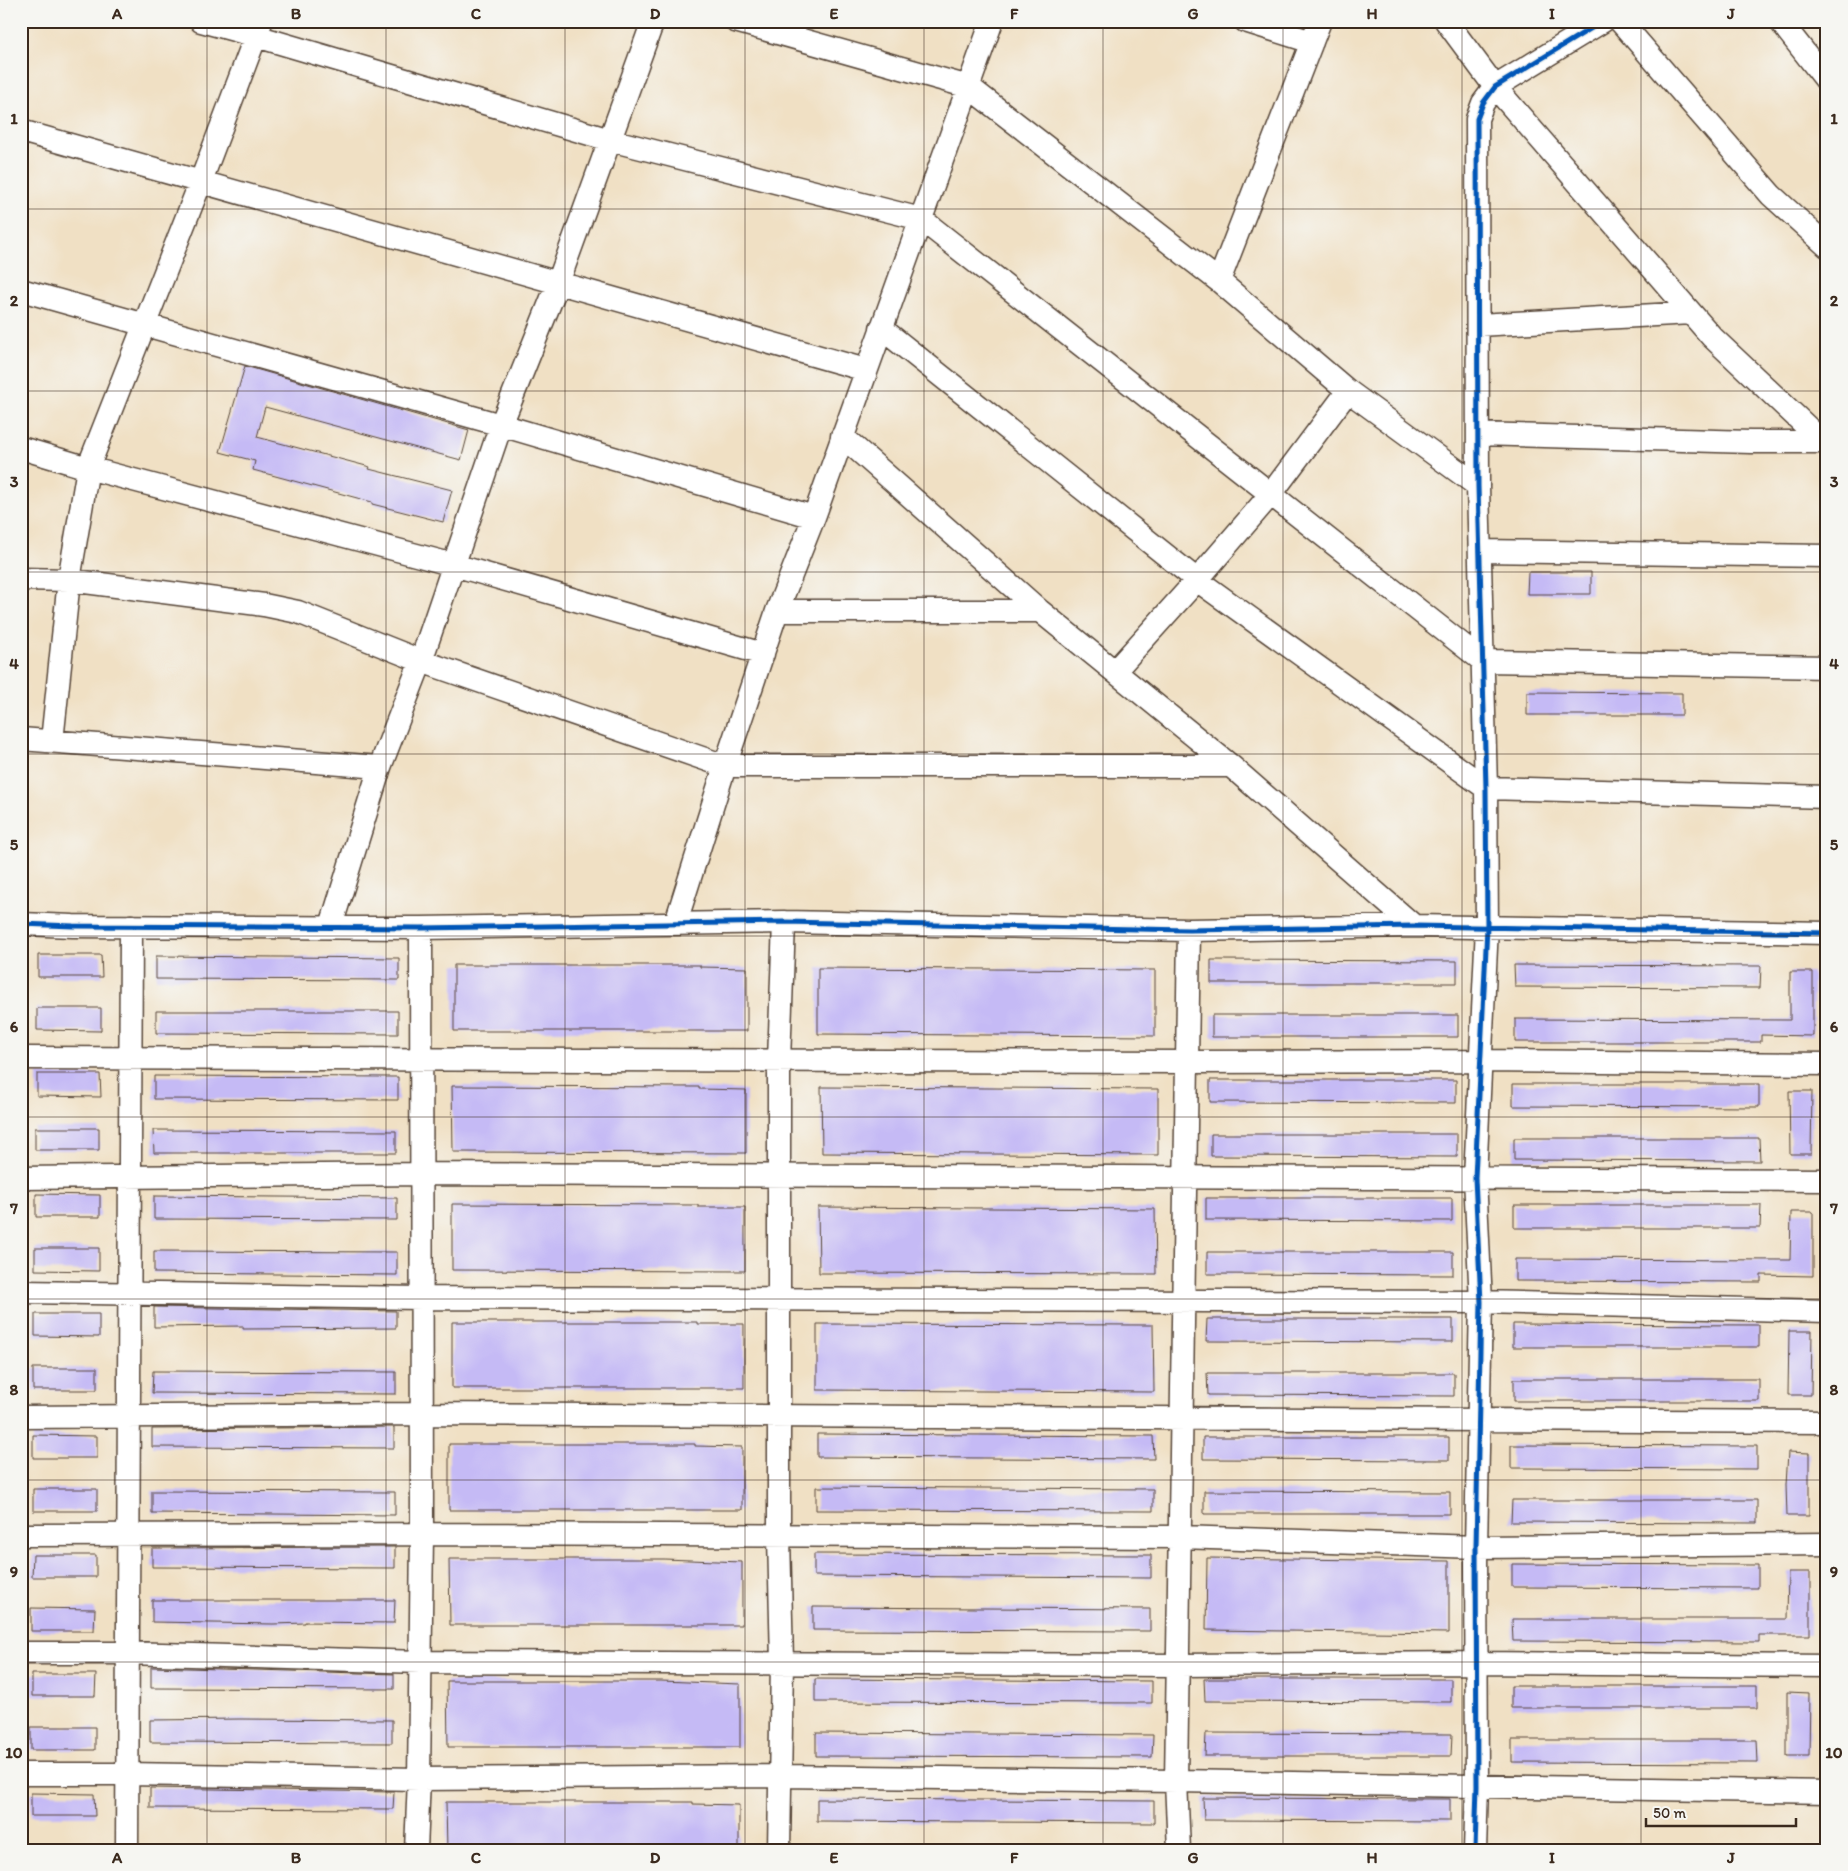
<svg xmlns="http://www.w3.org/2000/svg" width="1848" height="1871" font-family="Itim,sans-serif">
<rect width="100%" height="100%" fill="#f6f6f2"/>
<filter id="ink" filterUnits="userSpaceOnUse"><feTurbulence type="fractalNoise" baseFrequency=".02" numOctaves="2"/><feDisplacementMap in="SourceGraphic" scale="10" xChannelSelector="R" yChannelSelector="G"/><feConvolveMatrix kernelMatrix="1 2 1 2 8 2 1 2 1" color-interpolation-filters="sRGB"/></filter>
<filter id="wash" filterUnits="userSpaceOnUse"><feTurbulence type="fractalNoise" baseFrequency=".0096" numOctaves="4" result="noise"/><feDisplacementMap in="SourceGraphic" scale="20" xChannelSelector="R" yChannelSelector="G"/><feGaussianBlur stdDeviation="1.12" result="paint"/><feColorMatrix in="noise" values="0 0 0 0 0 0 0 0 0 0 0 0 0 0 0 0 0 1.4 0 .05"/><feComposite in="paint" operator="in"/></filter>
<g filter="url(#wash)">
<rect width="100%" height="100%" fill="#f0e0c4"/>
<g id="blocks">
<!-- building -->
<path fill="#c5baf5" d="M245,366L469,430L461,460L265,407L257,437L370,467L369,469L452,490L443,522L372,504V502L253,470L255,461L220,452Z
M1528,572H1591V594H1527Z
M1527,692L1682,693V715H1527Z
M38,955H101L102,977H38Z
M156,956L399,958V980L156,979Z
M1211,960L1457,961V983H1211Z
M454,965H700V967L747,968V1031H454Z
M1514,965L1761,966L1760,988L1515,987Z
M818,968L1155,970V1036L818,1034Z
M1790,972H1813V1036L1761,1035V1042H1515V1019L1790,1020Z
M37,1008H101V1031L37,1030Z
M156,1011H398V1034L156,1033Z
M1212,1015H1458V1037H1212Z
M37,1074H100L101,1097L37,1096Z
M154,1076L398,1077V1100L154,1099Z
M1210,1080H1456V1103L1210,1102Z
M1513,1084H1759V1107L1513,1106Z
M452,1086L699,1087V1089L746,1090V1153L453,1152Z
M821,1087L1158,1089V1155L822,1153Z
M1789,1091H1812L1811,1154H1790Z
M35,1128H99V1150H35Z
M153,1130L396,1131V1153H154Z
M1211,1134H1457V1157L1211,1156Z
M1514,1138H1759L1760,1161L1514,1160Z
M36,1194L100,1195V1217H36Z
M154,1196L397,1198V1220L154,1219Z
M1206,1198H1452V1221L1206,1220Z
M452,1204L698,1205V1207H745V1271L452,1270Z
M1514,1205H1761L1760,1228H1514Z
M818,1207L1155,1209L1156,1274L819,1273Z
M1791,1212H1813V1276L1761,1275V1282L1515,1281V1259L1790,1260Z
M35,1248H99V1271L35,1270Z
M154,1251L397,1252V1275L154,1273Z
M1207,1252H1453V1275L1207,1274Z
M154,1307L396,1311V1328L243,1329V1326L154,1327Z
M35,1314H99V1337L35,1336Z
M1207,1319H1453V1342L1206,1341Z
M452,1322H697V1324H744V1388H452Z
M817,1324L1153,1325L1154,1392L817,1390Z
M1513,1324L1759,1325V1347H1513Z
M1789,1331H1812L1811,1395H1788Z
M33,1368H97V1390H33Z
M153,1371L396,1372V1394L152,1393Z
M1207,1373H1454V1396L1208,1395Z
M1514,1379H1759V1401H1514Z
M394,1427V1448L152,1447V1429Z
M817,1434L1153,1436L1154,1459L817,1457Z
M33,1435L97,1436V1458H33Z
M1203,1437H1449V1460L1203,1459Z
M449,1444H695V1446L742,1447V1510H449Z
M1511,1445L1757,1446V1469L1511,1468Z
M1788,1452L1809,1453V1516H1787L1786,1485Z
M816,1487L1153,1489V1511L816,1510Z
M33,1489H97V1511H33Z
M152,1491L395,1492V1515L152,1513Z
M1204,1491L1450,1492V1514H1204Z
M1512,1500H1757V1523L1511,1522Z
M395,1547V1568L152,1567V1548Z
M814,1554L1151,1555V1578L814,1576Z
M33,1555H96V1577H32Z
M1207,1558L1449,1561V1633L1206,1630Z
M449,1559H664L742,1562V1625H450Z
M1512,1564L1758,1565V1588L1512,1587Z
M1788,1572H1810V1635H1759V1642L1513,1641L1512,1619H1787Z
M152,1600H395L394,1623L305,1622V1623L273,1624L152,1622Z
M813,1607L1150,1609V1631L813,1630Z
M31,1608L95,1609L94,1631H31Z
M151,1667L394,1674V1689L151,1688Z
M32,1674H96L95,1696H32Z
M815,1679L1152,1681V1703L815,1702Z
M1204,1679H1451V1702L1205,1701Z
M447,1681H661L740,1684V1747H448Z
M1511,1686H1757V1708H1511Z
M1787,1692L1810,1693L1809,1756H1787Z
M240,1719L392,1720V1743L150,1742V1720Z
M31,1727H95V1750H31Z
M816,1733L1153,1735L1152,1757L816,1756Z
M1206,1733L1452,1734L1451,1756H1205Z
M1512,1740H1757L1758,1763L1512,1762Z
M150,1788L394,1792L393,1809L150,1808Z
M31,1793L94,1794L95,1816H31Z
M1203,1798L1450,1799V1821L1204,1820Z
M817,1799L1154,1801V1823L817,1821Z
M446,1802H693V1804L739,1805V1850H447Z"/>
</g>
</g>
<g filter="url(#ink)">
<use href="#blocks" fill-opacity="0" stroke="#564537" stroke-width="1"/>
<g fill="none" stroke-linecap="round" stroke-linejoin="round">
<defs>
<path id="minor" d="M201,21L256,36L610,140L921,219L1483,661L1827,667
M735,21L969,87L1219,281L1348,391L1478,486
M1245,21L1312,42
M1446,21L1495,87L1712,337L1823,442
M1620,21L1771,195L1827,246
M1780,21L1827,81
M21,131L866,370
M1219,281L1320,21
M21,290L501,425L814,517
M1478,325L1691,313
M881,328L1197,580L1486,788L1827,797
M1478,434L1751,442H1827
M842,436L1040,611L1231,766L1414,926
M21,448L88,468L454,565L763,654
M1480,551L1827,556
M21,579L69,580L264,605L298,612L421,661L725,766H1231
M777,611H1040
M1115,671L1197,580L1271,494L1348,391
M21,739L380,767
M52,741L69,580L88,468L201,181L261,22
M676,922L725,766L777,611L814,517L992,21
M21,924L73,926L421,928L784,922L1189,930L1414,926L1827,933
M331,926L380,767L421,661L501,425L558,283L653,21
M21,1058L1186,1062L1482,1061L1827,1064
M21,1178L421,1174L1827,1180
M21,1292L421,1298L1481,1302L1827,1311
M21,1417L422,1414L1827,1422
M21,1535L422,1534L1180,1537L1476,1547L1827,1544
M21,1653H128L420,1662L1178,1665L1476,1663L1827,1666
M21,1774H127L419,1779L779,1776L1176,1781L1827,1792
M127,1850L131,926
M416,1850L419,1779L422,1534L421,928
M779,1850L782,1662L779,1536V1061L784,922
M1179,1850L1176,1781L1189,930
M1475,1850L1477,1786L1476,1547L1481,1302L1475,1178L1487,927L1486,788L1478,486L1477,119L1483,103L1495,87L1603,21"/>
</defs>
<!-- minor casing -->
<use href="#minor" stroke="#564537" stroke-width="25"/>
<!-- minor -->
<use href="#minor" stroke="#fff" stroke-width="22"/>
<defs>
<path id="cycleway" d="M21,924L73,926L421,928L784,922L1189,930L1414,926L1827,933
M1475,1850L1477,1786L1476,1547L1481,1302L1475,1178L1487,927L1486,788L1478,486L1477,119L1483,103L1495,87L1603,21"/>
</defs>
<!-- cycleway casing -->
<use href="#cycleway" stroke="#f6f6f2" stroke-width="8"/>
<!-- cycleway -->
<use href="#cycleway" stroke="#0057b8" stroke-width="5"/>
</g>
</g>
<!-- grid -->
<path fill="none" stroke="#3b2a1e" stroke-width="1" stroke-opacity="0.55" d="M207,21V1850M386,21V1850M565,21V1850M745,21V1850M924,21V1850M1103,21V1850M1283,21V1850M1462,21V1850M1641,21V1850M21,209H1827M21,391H1827M21,572H1827M21,754H1827M21,936H1827M21,1117H1827M21,1299H1827M21,1480H1827M21,1662H1827"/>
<!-- margin -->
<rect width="1848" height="1871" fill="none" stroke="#f6f6f2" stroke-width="55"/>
<!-- scale -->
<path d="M1646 1818v8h150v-8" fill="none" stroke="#3b2a1e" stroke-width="2.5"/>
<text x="1653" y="1818" font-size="15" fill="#3b2a1e" stroke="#f6f6f2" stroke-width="4" paint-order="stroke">50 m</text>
<rect x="28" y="28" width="1792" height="1816" fill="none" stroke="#3b2a1e" stroke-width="2"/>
<g font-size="16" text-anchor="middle" font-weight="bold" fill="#3b2a1e">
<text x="117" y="19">A</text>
<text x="296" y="19">B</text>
<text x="476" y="19">C</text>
<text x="655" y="19">D</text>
<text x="834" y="19">E</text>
<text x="1014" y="19">F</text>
<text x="1193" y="19">G</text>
<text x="1372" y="19">H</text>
<text x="1552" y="19">I</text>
<text x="1731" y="19">J</text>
<text x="14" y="124">1</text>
<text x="1834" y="124">1</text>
<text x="14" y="306">2</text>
<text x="1834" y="306">2</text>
<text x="14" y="487">3</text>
<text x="1834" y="487">3</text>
<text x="14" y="669">4</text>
<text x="1834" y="669">4</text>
<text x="14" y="850">5</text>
<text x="1834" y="850">5</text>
<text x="14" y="1032">6</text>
<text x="1834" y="1032">6</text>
<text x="14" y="1214">7</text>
<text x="1834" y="1214">7</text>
<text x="14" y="1395">8</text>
<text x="1834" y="1395">8</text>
<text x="14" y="1577">9</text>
<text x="1834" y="1577">9</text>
<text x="14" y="1758">10</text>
<text x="1834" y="1758">10</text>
<text x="117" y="1863">A</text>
<text x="296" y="1863">B</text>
<text x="476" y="1863">C</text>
<text x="655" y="1863">D</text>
<text x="834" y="1863">E</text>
<text x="1014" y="1863">F</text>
<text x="1193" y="1863">G</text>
<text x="1372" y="1863">H</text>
<text x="1552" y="1863">I</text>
<text x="1731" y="1863">J</text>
</g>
</svg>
